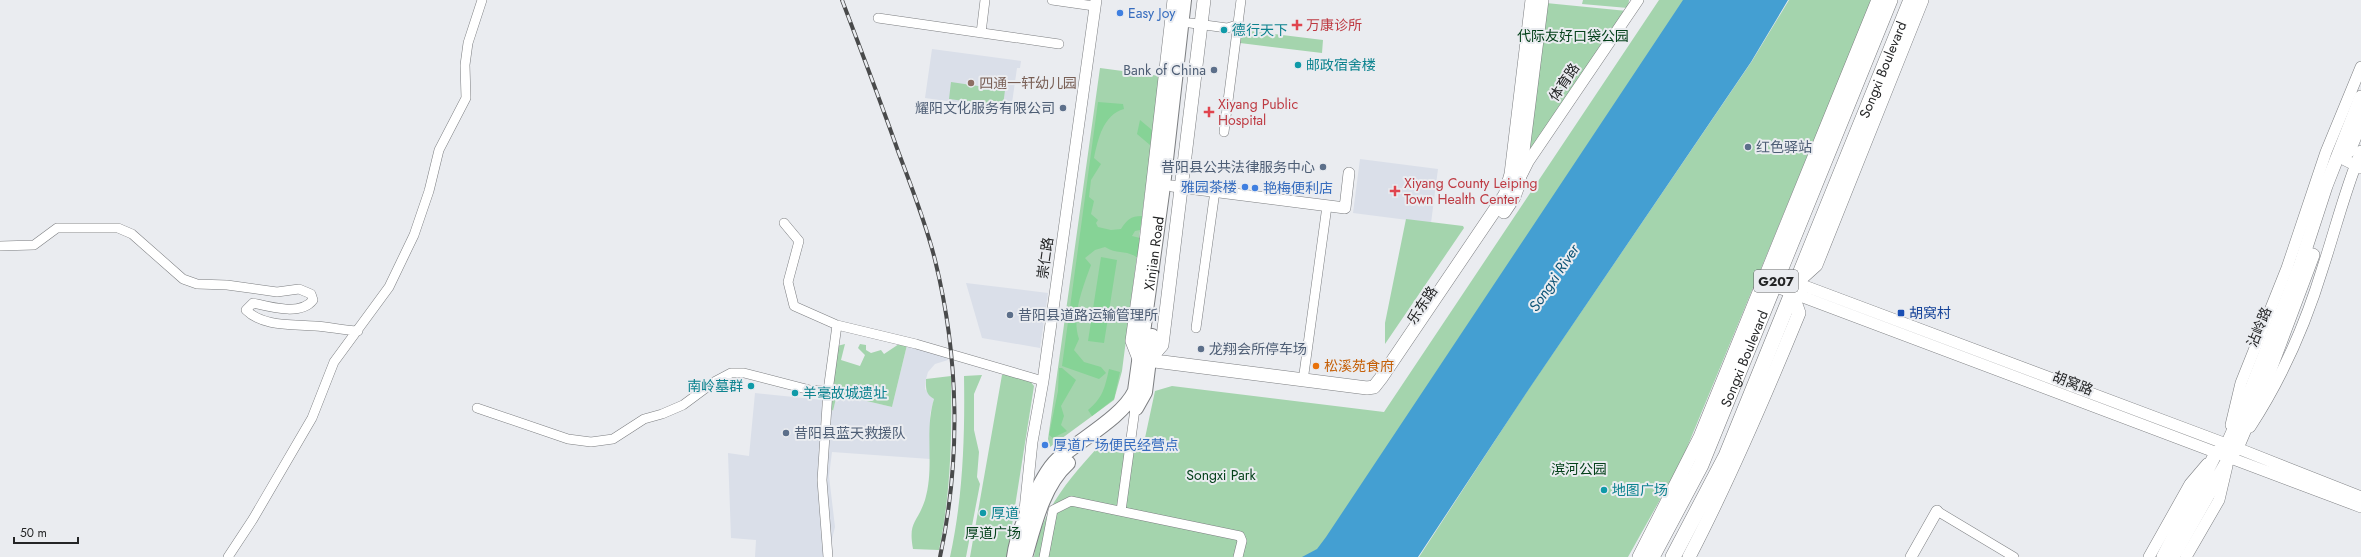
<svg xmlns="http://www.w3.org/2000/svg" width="2361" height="557" font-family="Jost,'Noto Sans SC',sans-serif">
<rect width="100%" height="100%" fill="#eaecf0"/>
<!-- built -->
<path fill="#dadfe9" d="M932,49L1021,61L1020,68H1017L1011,110L925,98Z
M1360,159L1438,169L1431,223L1353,213Z
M966,283L1048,293L1040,348L982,338Z
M907,345L948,356V360L935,364L928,372L926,379L925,389L934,399L930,414V459L832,452L829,476L835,527L831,543L832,557H755L756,540L731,538L728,453L749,456L755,393L823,400L822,409L833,411L837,394L892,407Z"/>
<!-- green -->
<path fill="#a4d4ad" d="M1583,0H1629L1628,8L1582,4Z
M1659,0H1689L1322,557H1034C1040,512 1069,479 1098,447L1142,452L1155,391L1172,386L1384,412Z
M1789,0H1872L1681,462L1628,557H1419L1528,390L1752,61Z
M1546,3L1627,11L1527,159Z
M1242,30L1323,40L1322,53L1240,43Z
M1100,68L1160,76L1122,371L1114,400L1050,447L1048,439Z
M951,82L1005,90L1003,106L949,99Z
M1406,219L1463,226L1464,228L1385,344V323Z
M845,344L841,360L860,366L865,355L858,348L860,344L866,345V350L871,353L881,350L884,354L899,344L907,345L892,407L837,394L833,411L830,407L837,346Z
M1007,374L1030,381L1034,386L1007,557H970L1002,375Z
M982,375L974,394V430L979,452L977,477L980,484L966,557H950C963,497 965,437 964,376Z
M951,376C952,435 951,493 939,550L913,549C908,521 917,524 925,500C935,467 924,432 934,399C925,394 926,388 926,379Z"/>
<!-- forest -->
<path fill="#86d396" d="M1098,102L1123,104L1124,109C1103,115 1098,139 1094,158L1101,164L1091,180L1089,197L1094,201L1091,214L1098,220L1096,223L1098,227L1111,230L1121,229C1127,220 1130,216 1142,216L1140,230L1135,231L1132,236L1140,238L1138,258C1125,249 1118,255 1105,247L1095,250L1085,258L1091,265C1083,287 1071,316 1079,339L1074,350L1084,362L1101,367L1106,373L1099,379L1062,366Z
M1140,120L1152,130L1150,145L1137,134Z
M1101,257L1117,260L1104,343L1088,341Z
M1059,368H1062L1076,380L1061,406L1064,416L1061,425L1067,431L1053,438L1049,435L1058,391Z
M1109,369L1120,372L1114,399L1092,416L1088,410C1103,398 1105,387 1109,369Z"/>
<!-- water -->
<path fill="#449fd2" d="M1683,0H1788L1751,62L1529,389L1418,557H1302L1317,549L1326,537Z"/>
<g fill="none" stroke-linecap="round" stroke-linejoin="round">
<defs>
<path id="minor" d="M1052,0L1094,6
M878,18L1059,44
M1190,23L1227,28L1237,25
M981,33L985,0
M1224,132L1241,0
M784,223L799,241L788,282L794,306L837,325L916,344L1043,381
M0,246L34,245L57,228H118L132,234L183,279L197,284L227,285L277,292L299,289L311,294L313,300C301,316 270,307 253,303L246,310C263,327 292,324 315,326C329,327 343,330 358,331
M1196,328L1215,191
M1303,381L1327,206
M477,408L568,439L591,442L613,439L644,419L662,414L683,405L714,382L731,373H744L810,390L828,391
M1121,511L1135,409
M1937,511L2014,557
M228,557L253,519L312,418L334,362L389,287L414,235L429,191L439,150L466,98L465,65L468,43L482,0
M828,557L822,480L828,391L837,325
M1044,557L1053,510L1071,501L1240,536L1242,541L1238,557"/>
<path id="tertiary" d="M2345,160L2361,168
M1522,174L1528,162L1638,0
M1172,186L1345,208L1349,173
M1778,276L2237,448L2361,497
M1774,286L2361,507
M2231,425L2241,383L2287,268L2326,152L2361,67
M2250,427C2282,378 2306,323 2323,267C2336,227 2345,190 2361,151
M1025,510L1032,442L1043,381L1096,0
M1911,557L1937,511
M2149,557L2190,484L2207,464
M2186,557L2219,500L2227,466"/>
<path id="secondary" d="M1174,0L1146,242L1132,341L1139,359L1367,388L1374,387L1381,378L1505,195L1511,174L1532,0
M2349,151L2361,122
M1504,212L1514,197L1519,183L1542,0
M1796,283L1816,265L1922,0
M1149,360L1162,345L1204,0
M1639,557L1700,437L1878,0
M1689,557C1730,478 1765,396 1799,313L1792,293
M2163,557L2216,453L2227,445L2246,402L2300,266L2326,186L2361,97
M2173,557L2229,458L2237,448L2268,375L2313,255"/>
<g id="primary">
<path d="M1136,408L1145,392L1152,336"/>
<path id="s1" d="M1014,557C1017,533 1040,476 1057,460C1079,440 1123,417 1135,391L1163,186L1184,0"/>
<path d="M1025,557C1034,526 1043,485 1068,463"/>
</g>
<g id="trunk">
<path id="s2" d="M1652,557L1701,465L1890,0"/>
<path id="s3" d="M1673,557L1726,456L1911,0"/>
</g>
</defs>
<!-- minor casing -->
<use href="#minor" stroke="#7c7e81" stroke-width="10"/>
<!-- tertiary casing -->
<use href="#tertiary" stroke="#7c7e81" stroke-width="12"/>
<!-- secondary casing -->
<use href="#secondary" stroke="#7c7e81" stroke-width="14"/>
<!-- primary casing -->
<use href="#primary" stroke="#7c7e81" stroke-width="16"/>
<!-- trunk casing -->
<use href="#trunk" stroke="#7c7e81" stroke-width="16"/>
<!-- minor -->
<use href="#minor" stroke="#fff" stroke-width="9"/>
<!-- tertiary -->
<use href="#tertiary" stroke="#fff" stroke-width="11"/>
<!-- secondary -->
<use href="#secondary" stroke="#fff" stroke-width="13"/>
<!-- primary -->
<use href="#primary" stroke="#fff" stroke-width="14"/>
<!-- trunk -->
<use href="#trunk" stroke="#fff" stroke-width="15"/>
<defs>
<path id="rail" d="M842,0C861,50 880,100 898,151C911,186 926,223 935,260C959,357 961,459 940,557"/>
</defs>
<!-- rail casing -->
<use href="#rail" stroke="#494a4b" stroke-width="4"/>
<!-- rail -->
<use href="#rail" stroke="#eaecf0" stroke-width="2.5" stroke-dasharray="8" stroke-linecap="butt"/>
</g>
<!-- markers -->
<g fill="#3f7fe0" stroke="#eaecf0" stroke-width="1.5">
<circle cx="1120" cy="13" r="4"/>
<circle cx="1245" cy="187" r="4"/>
<circle cx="1255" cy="188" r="4"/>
<circle cx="1045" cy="445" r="4"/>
</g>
<g fill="#e0444e" stroke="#eaecf0" stroke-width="1.5">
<path d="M1295 19h4v4h4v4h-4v4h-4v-4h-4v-4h4z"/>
<path d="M1207 106h4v4h4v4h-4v4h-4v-4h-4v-4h4z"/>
<path d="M1393 185h4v4h4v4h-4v4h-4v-4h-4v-4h4z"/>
</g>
<g fill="#0f9aa8" stroke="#eaecf0" stroke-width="1.5">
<circle cx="1224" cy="30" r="4"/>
<circle cx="1298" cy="65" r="4"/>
<circle cx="751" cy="386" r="4"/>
<circle cx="795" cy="393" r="4"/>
<circle cx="1604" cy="490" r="4"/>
<circle cx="983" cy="513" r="4"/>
</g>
<g fill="#5c6f8a" stroke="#eaecf0" stroke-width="1.5">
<circle cx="1214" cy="70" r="4"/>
<circle cx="1063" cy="108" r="4"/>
<circle cx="1748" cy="147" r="4"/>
<circle cx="1323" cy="167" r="4"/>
<circle cx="1010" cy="315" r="4"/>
<circle cx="1201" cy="349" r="4"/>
<circle cx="786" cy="433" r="4"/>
</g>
<circle fill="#8d6e63" stroke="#eaecf0" stroke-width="1.5" cx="971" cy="83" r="4"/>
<rect fill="#1a4fb4" stroke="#eaecf0" stroke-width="1.5" x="1897" y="309" width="8" height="8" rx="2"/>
<circle fill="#e8710a" stroke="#eaecf0" stroke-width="1.5" cx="1316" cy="366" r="4"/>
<g text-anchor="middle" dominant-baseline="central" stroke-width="4" stroke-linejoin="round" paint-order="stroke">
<!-- shield labels -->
<rect fill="#eaecf0" stroke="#5f6163" stroke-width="1" x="1754" y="270" width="44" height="22" rx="3"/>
<g font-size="13" font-weight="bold" fill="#242526">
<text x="1776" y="281">G207</text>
</g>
<!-- shop labels -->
<g font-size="14" fill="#366cbe" stroke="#eaecf0" text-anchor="start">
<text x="1128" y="13">Easy Joy</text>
<text x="1237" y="187" text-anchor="end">雅园茶楼</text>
<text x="1263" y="188">艳梅便利店</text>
<text x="1053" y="445">厚道广场便民经营点</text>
</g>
<!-- health labels -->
<g font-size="14" fill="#be3a42" stroke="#eaecf0" text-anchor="start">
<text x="1306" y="25">万康诊所</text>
<text x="1218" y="104">Xiyang Public<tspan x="1218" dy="16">Hospital</tspan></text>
<text x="1404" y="183">Xiyang County Leiping<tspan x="1404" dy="16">Town Health Center</tspan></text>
</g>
<!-- culture labels -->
<g font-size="14" fill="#0d838f" stroke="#eaecf0" text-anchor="start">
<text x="1232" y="30">德行天下</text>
<text x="1306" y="65">邮政宿舍楼</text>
<text x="743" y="386" text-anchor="end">南岭墓群</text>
<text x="803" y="393">羊毫故城遗址</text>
<text x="1612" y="490">地图广场</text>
<text x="991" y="513">厚道</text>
</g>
<!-- park labels -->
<g font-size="14" fill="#05411b" stroke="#eaecf0">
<text x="1573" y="36">代际友好口袋公园</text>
<text x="1579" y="469">滨河公园</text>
<text x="1221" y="475">Songxi Park</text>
<text x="993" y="533">厚道广场</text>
</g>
<!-- street labels -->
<g font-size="14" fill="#242526" stroke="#eaecf0">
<text stroke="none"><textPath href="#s3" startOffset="531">Songxi Boulevard</textPath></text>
<text transform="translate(1564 82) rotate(-56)">体育路</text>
<text stroke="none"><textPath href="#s1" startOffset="351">Xinjian Road</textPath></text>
<text transform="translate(1045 258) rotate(-82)">崇仁路</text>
<text transform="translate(1422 305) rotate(-56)">乐东路</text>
<text transform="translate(2259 327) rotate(-68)">沾岭路</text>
<text stroke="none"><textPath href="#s2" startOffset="219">Songxi Boulevard</textPath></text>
<text transform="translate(2073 383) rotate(21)">胡窝路</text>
</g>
<!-- service labels -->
<g font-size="14" fill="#4e5e75" stroke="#eaecf0" text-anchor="start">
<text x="1206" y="70" text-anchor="end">Bank of China</text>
<text x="1055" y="108" text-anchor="end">耀阳文化服务有限公司</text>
<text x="1756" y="147">红色驿站</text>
<text x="1315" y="167" text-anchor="end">昔阳县公共法律服务中心</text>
<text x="1018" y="315">昔阳县道路运输管理所</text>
<text x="1209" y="349">龙翔会所停车场</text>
<text x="794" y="433">昔阳县蓝天救援队</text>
</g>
<!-- education labels -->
<g font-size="14" fill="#785e54" stroke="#eaecf0" text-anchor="start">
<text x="979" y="83">四通一轩幼儿园</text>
</g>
<!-- transit labels -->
<g font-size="14" fill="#164399" stroke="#eaecf0" text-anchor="start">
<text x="1909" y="313">胡窝村</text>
</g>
<!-- food labels -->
<g font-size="14" fill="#c56008" stroke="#eaecf0" text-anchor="start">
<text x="1324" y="366">松溪苑食府</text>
</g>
<!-- water labels -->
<g font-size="15" font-style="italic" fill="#0d5477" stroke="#eaecf0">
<text transform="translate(1554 278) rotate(-56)">Songxi River</text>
</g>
</g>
<!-- scale -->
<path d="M14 537v6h64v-6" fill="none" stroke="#242526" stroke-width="2"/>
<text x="20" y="537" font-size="12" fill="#242526" stroke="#eaecf0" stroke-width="3" paint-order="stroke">50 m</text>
</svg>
